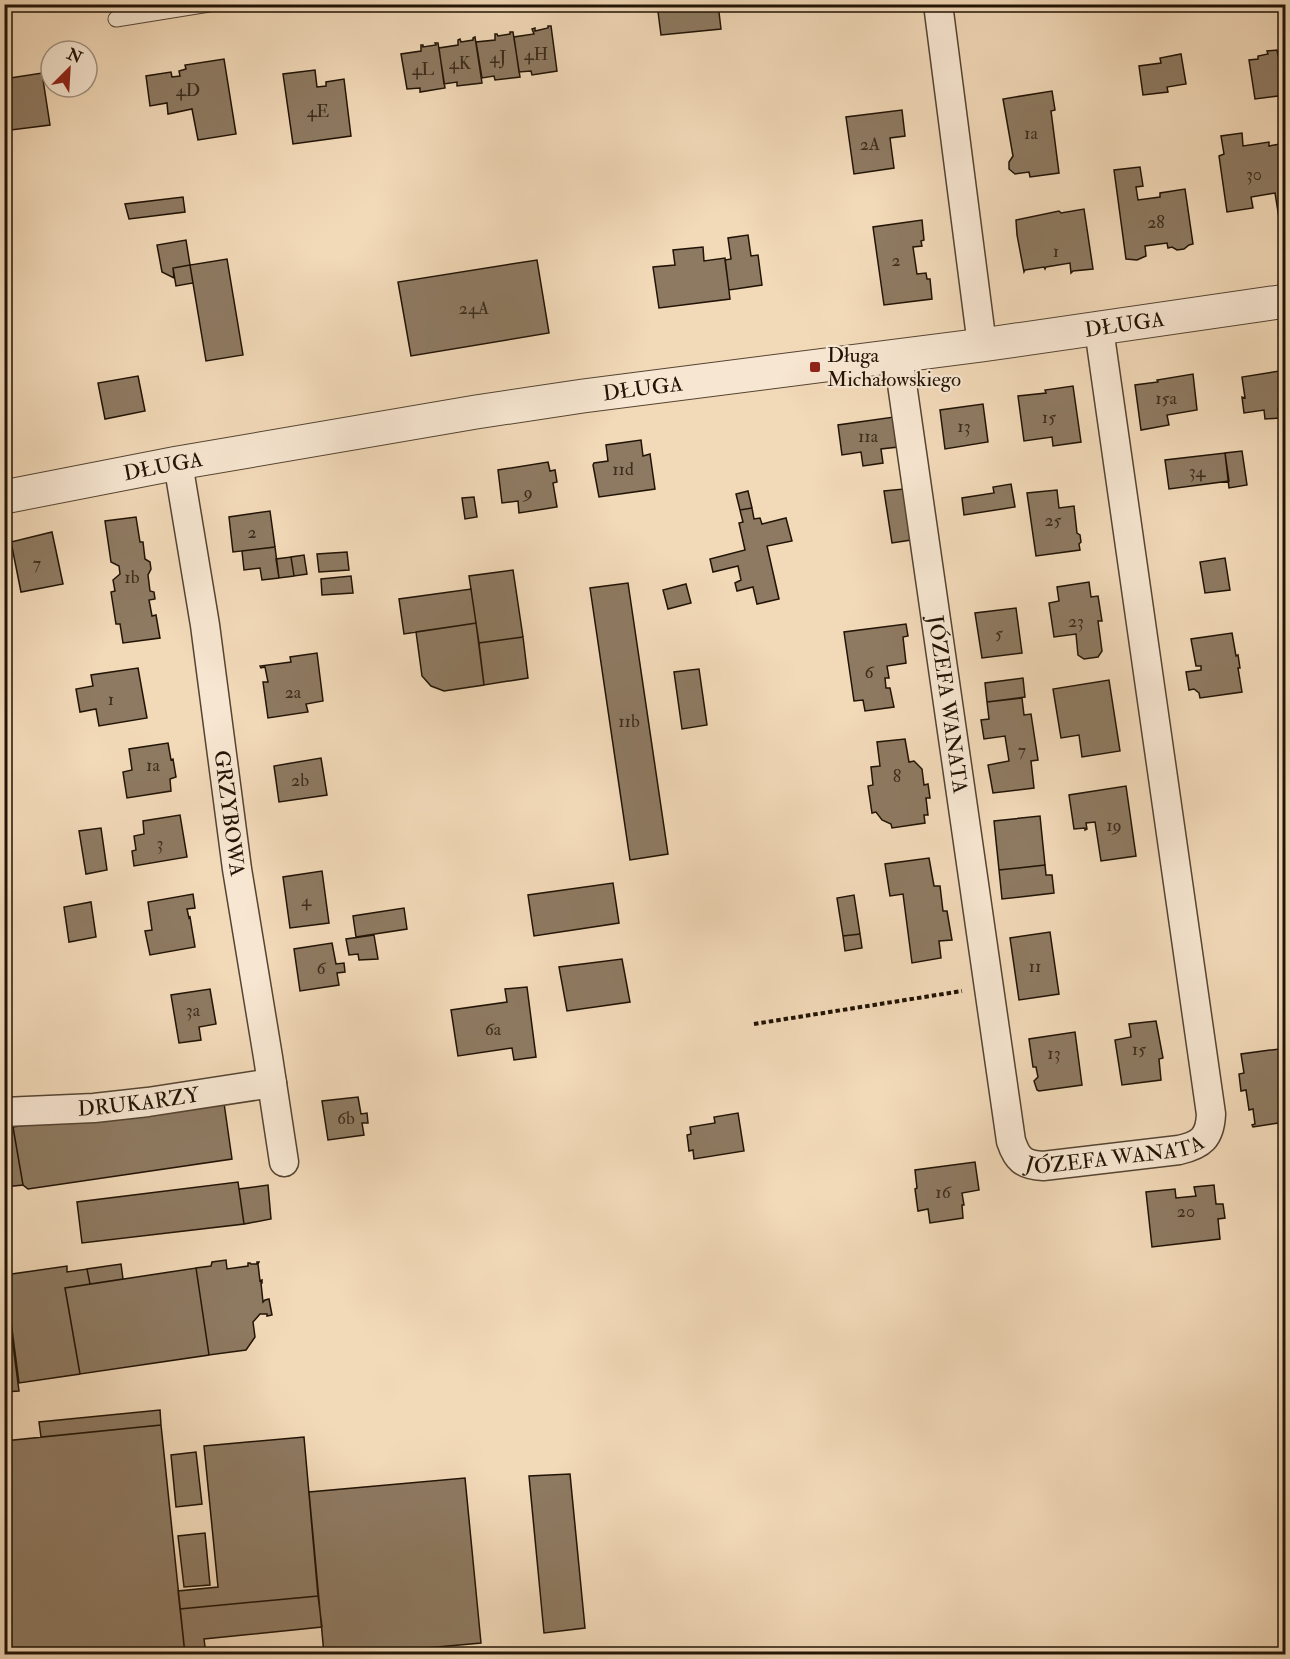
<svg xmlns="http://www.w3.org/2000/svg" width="1290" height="1659" font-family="'IM FELL Double Pica',serif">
<rect width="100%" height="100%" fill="#f2d9b8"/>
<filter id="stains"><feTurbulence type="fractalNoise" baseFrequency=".00333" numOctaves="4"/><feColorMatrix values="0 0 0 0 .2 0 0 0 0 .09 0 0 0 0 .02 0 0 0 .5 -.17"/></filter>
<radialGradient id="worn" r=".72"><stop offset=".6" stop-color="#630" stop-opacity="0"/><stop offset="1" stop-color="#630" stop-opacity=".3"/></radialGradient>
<!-- building -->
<path fill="#8e7a62" stroke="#211305" stroke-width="1.5" d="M657,4H718L721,29L661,35Z
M548,26H551L557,71L532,75L531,71L519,72L514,37L534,34L532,29L535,28V31L548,28Z
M510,32H513L520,77L495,80L494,76L482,78L476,42L495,40V34H497L498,36L510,34Z
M475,37L482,83L457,86V82L444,84L439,48L458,45V40L460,39L461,42L473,40V38Z
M435,43H438L445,88L420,92V88L407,89L401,54L421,51V45H423V47L436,45Z
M1277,50L1278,56L1286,55V95L1255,99L1249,60L1258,59V56L1268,54L1267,51Z
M1181,54L1186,84L1167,87L1168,92L1143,95L1139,66L1161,63L1160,58Z
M224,59L236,134L198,140L192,109L168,114L167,103L150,106L146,76L171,72L172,77L180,76L179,71L186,69L185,65Z
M315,70L317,87L326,86V82L344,79L351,136L293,144L283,74Z
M42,73L50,125L11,130L9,117L4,118V79Z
M1052,91L1055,110L1051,111L1059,173L1030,177L1029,172L1015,174L1009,169V162L1013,156L1003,99Z
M902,110L905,136L890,138L894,168L854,174L846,117Z
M1242,133L1243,146L1269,142V146L1286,143V217L1279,218L1275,193L1251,197L1253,208L1227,212L1219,156L1224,154L1221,136Z
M1140,167L1143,186L1136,187L1138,200L1160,197V193L1185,189L1193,244L1189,245L1184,249L1177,250L1172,247L1168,248L1167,243L1145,246L1146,256L1137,260L1126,259L1114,170Z
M183,197L185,212L129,219L125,204Z
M1084,209L1093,269L1073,271L1071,273L1070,263L1046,267L1045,269L1044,267L1025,270L1024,272L1017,235L1016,220L1059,211L1061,213Z
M922,220L924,240L921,241L922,246L913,247L917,274L926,273L927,279H930L932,299L884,305L873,227Z
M748,235L751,256L758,255L762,285L729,290L725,260L731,259L728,238Z
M186,240L190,265L173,268L174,278L162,272L157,245Z
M703,247L704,261L725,258L730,299L659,308L653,267L675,265L673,250Z
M227,259L243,355L206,361L190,265Z
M537,260L549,333L411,356L398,282Z
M190,265L193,283L176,286L173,268Z
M1279,371L1285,406L1278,408L1279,418L1265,419L1264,410L1244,413L1242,397L1245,398L1242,377Z
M1193,374L1197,410L1167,415L1169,425L1141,430L1135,385L1158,382L1157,380Z
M138,376L145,411L105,419L98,383Z
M1073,386L1081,442L1053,446L1052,437L1024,441L1018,396L1046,393L1045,390Z
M983,404L988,442L945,449L940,410Z
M894,417L898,447L881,449L883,463L863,466L861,452L842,455L838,425Z
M641,440L643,456L650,454L655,489L599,497L593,465L594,463L608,461L606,445Z
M1242,451L1247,485L1229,488L1225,453Z
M1225,453L1229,481L1169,489L1165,460Z
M548,462L550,471L555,470L557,482L553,483L557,507L519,513L518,501L502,503L498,470Z
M1011,484L1015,507L964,515L962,498L994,493L993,487Z
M904,489L911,540L892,543L884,491Z
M1057,490L1059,508L1074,506L1077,533L1080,535L1081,542L1079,544L1080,550L1036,556L1027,493Z
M748,491L752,508L740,510L736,494Z
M474,497L477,517L465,519L462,498Z
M752,508L754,519L760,518L762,524L786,518L792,541L767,546L779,599L757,604L753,587L737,591L735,583L741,580L738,566L713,572L710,559L745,550L739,523L743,522L740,510Z
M270,511L275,547L233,552L229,517Z
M136,517L140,542H143L145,559L150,562L151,569L148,575L150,591L154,592L155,599L149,600L152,616L156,615L160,638L123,643L120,624H116L111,592L115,591L113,580L120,574L119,566L111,562L105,521Z
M52,532L63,584L21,592L11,542Z
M275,547L279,578L262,580L260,568L244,570L242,551Z
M347,552L349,570L319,572L317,554Z
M304,555L307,574L294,576L291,557Z
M291,557L294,576L279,578L276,559Z
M1225,558L1230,590L1205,593L1200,562Z
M513,570L523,637L479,643L469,576Z
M351,576L353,593L322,595L321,579Z
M1089,582L1091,597L1098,596L1102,621H1098L1102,651L1098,657L1084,659L1078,655L1076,634L1054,637L1049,603L1059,601L1057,587Z
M628,583L668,854L630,860L590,588Z
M686,584L691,603L668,609L663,590Z
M471,589L476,623L404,634L399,599Z
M1016,608L1022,653L982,658L975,613Z
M476,623L484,685L444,691L431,686L422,676L416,632Z
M906,624L908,636L903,637L906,663L887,666L889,678H885L886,688H890L894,707L865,711L863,700L854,701L844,632Z
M1232,633L1236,656L1238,655L1240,668H1238L1242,692L1200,698L1199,693L1194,689L1189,690L1186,672L1201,670V666H1196L1191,639Z
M523,637L528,678L484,685L479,643Z
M317,653L323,701L306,704L308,712L268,718L263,682H268L265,667L261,668L260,666L291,662L290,657Z
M138,668L147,718L99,726L96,709L80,712L76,689L93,686L91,675Z
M699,669L707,725L682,729L674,672Z
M1023,678L1025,697L987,702L985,683Z
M1109,680L1120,751L1082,757L1079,735L1061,738L1053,689Z
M1022,698L1024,715L1031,714L1038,760L1031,761L1034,788L993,793L988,765L1009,761L1005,736L984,739L981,720L989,719L987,702Z
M905,739L909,762L914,761L922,769L924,785L928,784L930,798H926L928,815H924L925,823L892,828L891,824L882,820L876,812L872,813L868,786L873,785L871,767L880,766L877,742Z
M168,743L171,760L173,759L176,777L170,779L171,791L127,798L123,772L132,770L129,749Z
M321,758L327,795L279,802L274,766Z
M1126,786L1136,856L1101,861L1095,822L1086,823L1087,829L1085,830V828L1074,829L1069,795Z
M180,815L187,857L134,866L132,851L136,850L134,836L144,834L143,821Z
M1040,816L1045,865L999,870L994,821Z
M101,828L107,870L86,874L79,831Z
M929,858L934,886H940L943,911H947L952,940L939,941L941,958L912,963L903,894L890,896L885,864Z
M1045,865L1046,875H1052L1054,893L1002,899L999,870Z
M322,871L329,923L290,928L283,877Z
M613,883L619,923L534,936L528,895Z
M193,894L195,908L187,909L189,918L190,917L195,947L150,955L145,931L152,930L148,902Z
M854,895L860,934L843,936L837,898Z
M91,902L96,937L69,942L64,907Z
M404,908L407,929L356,937L353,916Z
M1050,932L1059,994L1019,1000L1010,938Z
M860,934L862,948L845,951L843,936Z
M374,935L378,959L359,960L358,954L349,955L346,939Z
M332,943L336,964L344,963L345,972L337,973L339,985L300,991L294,949Z
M622,959L630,1002L567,1011L559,967Z
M527,987L536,1057L514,1060L512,1048L458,1056L451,1010L507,1002L505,989Z
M210,989L216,1024L199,1027L201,1040L179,1043L171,995Z
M1156,1021L1163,1058L1159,1059L1161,1080L1122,1085L1115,1040L1131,1037L1129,1024Z
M1075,1032L1082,1085L1039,1091L1037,1090L1034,1081L1038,1077L1036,1067H1033L1029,1039Z
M1286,1048V1106L1283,1107L1285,1122L1253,1127L1252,1125L1255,1124L1253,1109L1249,1110L1246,1090L1241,1091L1239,1074L1244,1073L1241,1054Z
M223,1096L232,1159L28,1189L23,1185L13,1127Z
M358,1097L361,1114L367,1113L368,1123H362L364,1135L328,1140L322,1101Z
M738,1113L744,1151L694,1159L693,1150L689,1151L687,1135L691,1134L690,1127L715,1123L714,1117Z
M13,1127L23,1185L4,1187V1128Z
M975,1162L979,1190L962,1193L964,1205H962L963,1218L930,1223L928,1209L918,1211L915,1189L917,1188L915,1170Z
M238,1182L244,1224L82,1243L77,1202Z
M268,1185L271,1219L244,1224L239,1189Z
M1214,1185L1216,1204H1223L1225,1218L1218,1219L1220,1239L1152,1247L1146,1192L1175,1189L1176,1198L1196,1196L1194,1187Z
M226,1260L227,1269L248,1266V1263H250L251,1264H257V1262H259L258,1264L260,1281L262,1280V1283H261L263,1302L265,1300L269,1299L272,1315L267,1316V1314H260L253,1322L255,1337L246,1350L209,1355L196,1268L211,1266L212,1262Z
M121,1264L123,1279L90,1284L87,1269Z
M67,1266V1272L87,1269L90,1284L65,1288L80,1374L19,1383L5,1275Z
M196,1268L209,1355L80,1374L65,1288Z
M4,1322H10L19,1391L4,1392Z
M160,1410L161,1425L41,1437L39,1422Z
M161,1425L185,1654H4V1441Z
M304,1437L318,1596L180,1609L178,1591L218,1587L204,1446Z
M196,1452L202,1504L176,1507L171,1455Z
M570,1474L585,1628L544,1633L529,1476Z
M465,1478L481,1643L360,1654H324L309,1492Z
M205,1533L210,1585L184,1587L178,1536Z
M318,1596L322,1627L204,1639L206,1654H185L180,1609Z"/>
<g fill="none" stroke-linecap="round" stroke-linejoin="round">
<defs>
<path id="service" d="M116,19L209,4"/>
<g id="minor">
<path d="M938,4L982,345"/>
<path id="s1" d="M898,356L1011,1141C1017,1159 1023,1165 1043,1166L1179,1150C1201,1145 1210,1138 1211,1114L1099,329"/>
<path id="s2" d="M178,463L205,625L237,869L268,1057L284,1162"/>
<path id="s3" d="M4,1112L94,1108L148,1102L272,1083"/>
</g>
<g id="tertiary">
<path id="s4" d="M4,497L178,463L476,412L583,396L982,345L1286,301"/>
</g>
</defs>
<!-- service casing -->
<use href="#service" stroke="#554432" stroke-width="17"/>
<!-- minor casing -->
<use href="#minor" stroke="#554432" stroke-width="31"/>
<!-- tertiary casing -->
<use href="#tertiary" stroke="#554432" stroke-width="35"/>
<!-- path -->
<path stroke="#211305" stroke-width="4" stroke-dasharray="4.5 3" stroke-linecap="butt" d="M754,1024L962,991"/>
<!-- service -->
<use href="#service" stroke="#f7e6d1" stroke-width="15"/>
<!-- minor -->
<use href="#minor" stroke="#f7e6d1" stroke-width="28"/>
<!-- tertiary -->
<use href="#tertiary" stroke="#f7e6d1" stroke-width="33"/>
</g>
<!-- markers -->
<rect fill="#8f2418" stroke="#f7e6d1" stroke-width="2" x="809" y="361" width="12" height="12" rx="3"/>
<g text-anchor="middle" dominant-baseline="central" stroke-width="4.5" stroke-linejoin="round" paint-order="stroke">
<!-- number labels -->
<g font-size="18" fill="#3c2d1c">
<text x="536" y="54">4H</text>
<text x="498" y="57">4J</text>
<text x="460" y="63">4K</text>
<text x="423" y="69">4L</text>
<text x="188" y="90">4D</text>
<text x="318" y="111">4E</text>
<text x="1031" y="133">1a</text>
<text x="870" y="144">2A</text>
<text x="1254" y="174">30</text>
<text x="1156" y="222">28</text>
<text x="1056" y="251">1</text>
<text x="896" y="260">2</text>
<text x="474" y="308">24A</text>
<text x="1166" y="398">15a</text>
<text x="1049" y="417">15</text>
<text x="964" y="426">13</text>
<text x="868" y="436">11a</text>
<text x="623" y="469">11d</text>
<text x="1197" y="471">34</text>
<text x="528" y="492">9</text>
<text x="1053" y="520">25</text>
<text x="252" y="532">2</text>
<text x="37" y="563">7</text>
<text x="132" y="577">1b</text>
<text x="1076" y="621">23</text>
<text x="999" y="633">5</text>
<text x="869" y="672">6</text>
<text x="293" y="692">2a</text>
<text x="111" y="699">1</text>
<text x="629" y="721">11b</text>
<text x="1022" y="750">7</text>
<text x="153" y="765">1a</text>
<text x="897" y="776">8</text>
<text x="300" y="780">2b</text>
<text x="1114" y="825">19</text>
<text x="160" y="843">3</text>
<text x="306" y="900">4</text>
<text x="1035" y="966">11</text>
<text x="321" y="968">6</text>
<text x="193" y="1010">3a</text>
<text x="493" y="1029">6a</text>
<text x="1139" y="1049">15</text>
<text x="1054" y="1053">13</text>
<text x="346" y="1118">6b</text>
<text x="943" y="1192">16</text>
<text x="1186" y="1211">20</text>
</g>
<!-- street labels -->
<g font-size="21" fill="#211305" stroke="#f7e6d1">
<text stroke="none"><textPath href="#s4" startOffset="1134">DŁUGA</textPath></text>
<text stroke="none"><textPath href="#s4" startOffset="648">DŁUGA</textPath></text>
<text stroke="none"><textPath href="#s4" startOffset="162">DŁUGA</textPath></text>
<text stroke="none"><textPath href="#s1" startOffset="352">JÓZEFA WANATA</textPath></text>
<text stroke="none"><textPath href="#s2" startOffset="354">GRZYBOWA</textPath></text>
<text stroke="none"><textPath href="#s3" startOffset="135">DRUKARZY</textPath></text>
<text stroke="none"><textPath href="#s1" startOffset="910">JÓZEFA WANATA</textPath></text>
</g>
<!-- poi labels -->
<g font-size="21" fill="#211305" stroke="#f7e6d1" text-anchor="start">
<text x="827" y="355">Długa<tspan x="827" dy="24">Michałowskiego</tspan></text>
</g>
</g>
<!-- margin -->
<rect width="1290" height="1659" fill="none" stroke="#f2d9b8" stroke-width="24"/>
<rect x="6" y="6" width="1278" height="1647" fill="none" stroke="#211305" stroke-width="3"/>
<rect x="12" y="12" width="1266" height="1635" fill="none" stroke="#211305" stroke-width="1.5"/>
<!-- north arrow -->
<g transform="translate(69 69) rotate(24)"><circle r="28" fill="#f7e6d1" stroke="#a1927f" stroke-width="1.5"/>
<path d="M0-4.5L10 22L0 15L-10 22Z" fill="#8f2418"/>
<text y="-9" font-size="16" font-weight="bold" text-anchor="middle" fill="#211305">N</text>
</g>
<rect width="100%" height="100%" filter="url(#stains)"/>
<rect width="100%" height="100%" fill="url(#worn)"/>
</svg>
